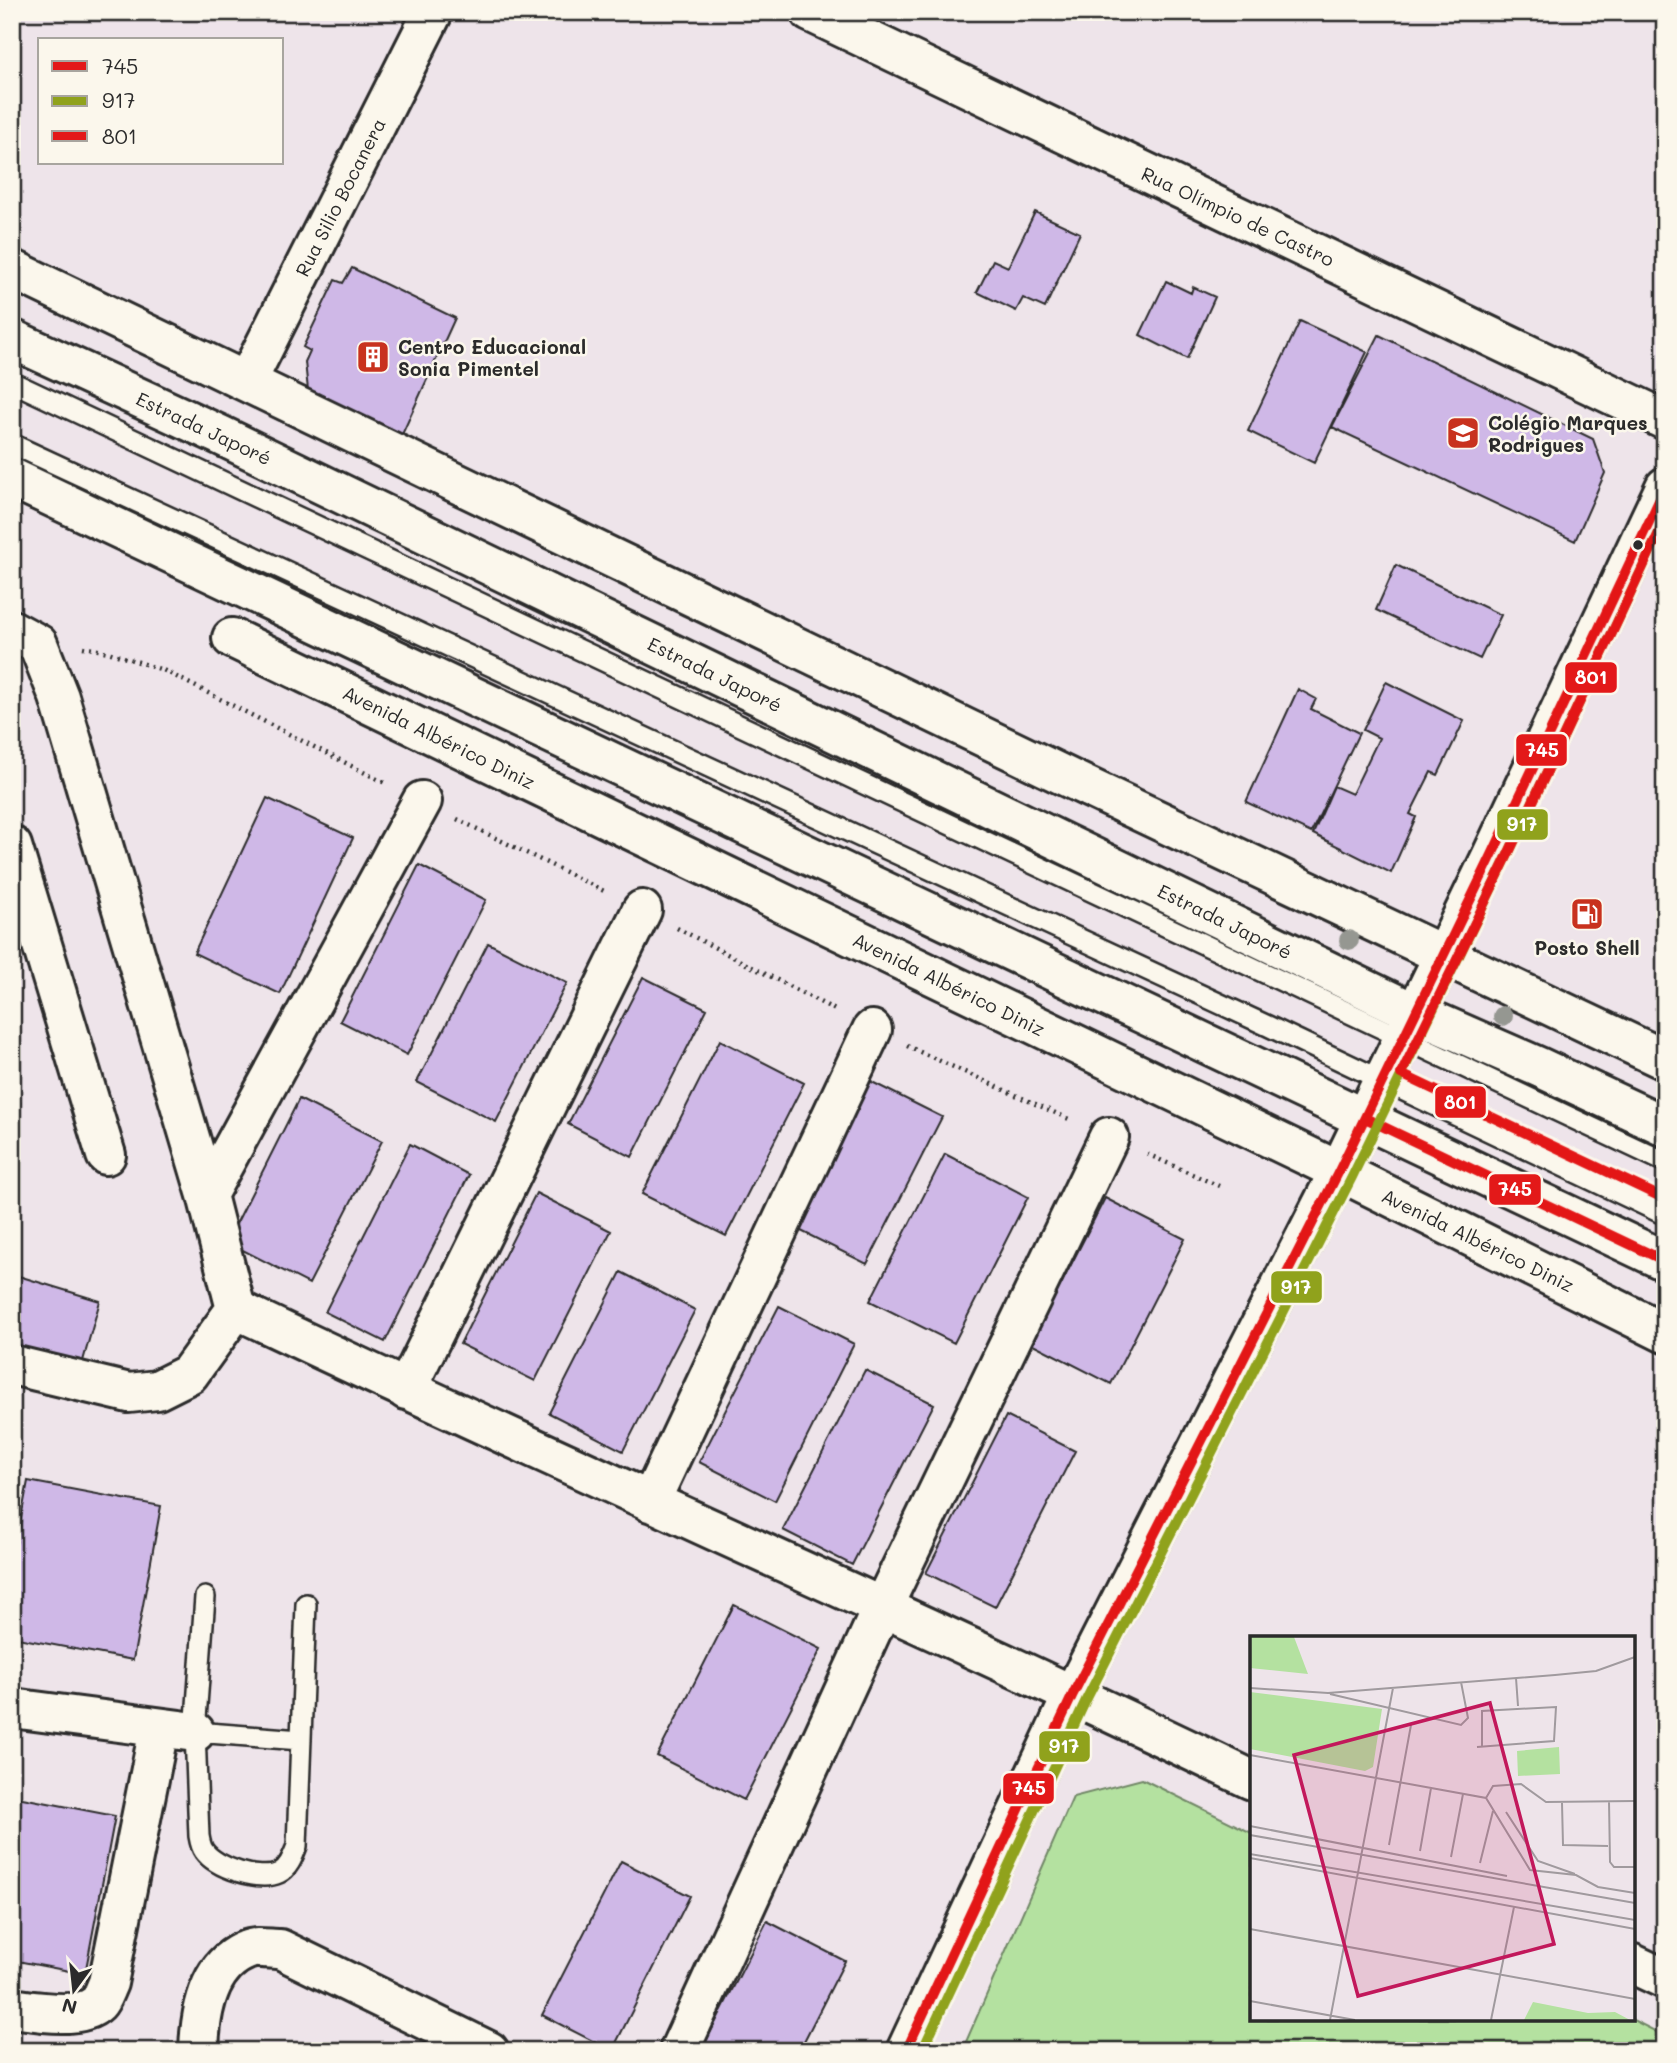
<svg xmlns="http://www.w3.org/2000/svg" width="1677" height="2063" font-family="Mali,sans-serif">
<rect width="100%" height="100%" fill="#eee4ea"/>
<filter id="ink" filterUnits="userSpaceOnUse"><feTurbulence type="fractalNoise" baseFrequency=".0143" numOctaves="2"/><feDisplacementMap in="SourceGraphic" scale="14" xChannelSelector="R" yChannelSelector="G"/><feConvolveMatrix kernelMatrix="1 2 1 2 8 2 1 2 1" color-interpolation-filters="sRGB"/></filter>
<g filter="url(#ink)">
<!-- green -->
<path fill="#b4e1a0" stroke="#708666" stroke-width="2" d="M1142,1779L1252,1833V2019H1631L1665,2036V2051H962L1073,1797Z"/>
<!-- building -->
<path fill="#cfb8e7" stroke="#2b2b2b" stroke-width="2" d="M1035,212L1080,233L1045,308L1023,298L1016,311L977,292L993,260L1008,267Z
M352,268L455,318L400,439L322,402L324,398L308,390L305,362L310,351L303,347L335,280L343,283Z
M1166,281L1191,293L1193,287L1215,297L1187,359L1140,335Z
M1300,321L1367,352L1314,463L1248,431Z
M1379,335L1593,439L1605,473L1575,541L1332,427Z
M1396,565L1501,615L1480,659L1376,610Z
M1386,682L1464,721L1438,775L1431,772L1410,814L1416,817L1391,873L1313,834L1334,786L1352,794L1379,738L1363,730Z
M1298,689L1316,699L1311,709L1359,733L1311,833L1246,802Z
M267,798L353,838L280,994L194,953Z
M419,865L486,900L407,1055L340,1021Z
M488,943L567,983L496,1122L417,1082Z
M643,977L707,1009L632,1157L568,1124Z
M720,1040L804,1083L726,1236L642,1194Z
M870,1081L942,1117L867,1264L795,1228Z
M299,1099L382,1141L309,1284L227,1242Z
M12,1101L20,1103L12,1126Z
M410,1144L469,1175L385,1342L325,1312Z
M945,1154L1028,1197L954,1343L870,1301Z
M536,1193L611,1231L535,1381L460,1344Z
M1105,1198L1185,1239L1111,1384L1031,1343Z
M621,1272L695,1310L623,1451L549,1413Z
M12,1274L100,1301L81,1368L12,1347Z
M779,1306L854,1344L775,1501L699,1462Z
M865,1370L934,1404L852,1565L783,1530Z
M1006,1416L1075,1451L995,1607L926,1573Z
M28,1481L161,1506L133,1660L12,1637V1566Z
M734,1605L821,1649L744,1800L657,1756Z
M12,1796L115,1816L85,1974L12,1960Z
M621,1861L690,1896L612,2051L542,2015Z
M767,1921L845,1961L799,2051H701Z"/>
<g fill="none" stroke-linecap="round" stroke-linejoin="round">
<defs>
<path id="lane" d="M12,382L1665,1162
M12,444L1268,1026L1665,1215
M205,1597L195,1732L199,1836C200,1842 201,1847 204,1851C216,1868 260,1882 279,1873C289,1868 293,1856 297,1846L306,1604
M195,1732L301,1740"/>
<path id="street" d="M810,12L1665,420
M12,269L1071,779L1665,1060
M247,381L433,12
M12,630L38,644L59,697L207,1195L236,1309C573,1470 916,1618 1252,1780
M232,638L1339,1171L1665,1333
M12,846L106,1155
M207,1195L422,801
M12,1365L129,1393L157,1390L189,1374L236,1309
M406,1390L642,910
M650,1502L872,1030
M12,1708L195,1732
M1633,1964L1665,1979
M12,2008C34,2011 81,2020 98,2003C102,1999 105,1989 108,1983L159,1729
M199,2051C200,2015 207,1965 247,1950C255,1946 270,1949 280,1949L489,2051
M679,2051L882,1608L1109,1137"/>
<path id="secondary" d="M906,2051L1073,1694L1339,1171L1492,855L1665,487"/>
<path id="primary" d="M12,339L220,435L1415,1013L1541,1068L1665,1126
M12,478L1665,1261"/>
</defs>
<!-- lane casing -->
<use href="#lane" stroke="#2b2b2b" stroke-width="24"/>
<!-- street casing -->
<use href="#street" stroke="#2b2b2b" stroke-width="44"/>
<!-- secondary casing -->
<use href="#secondary" stroke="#2b2b2b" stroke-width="44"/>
<!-- primary casing -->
<use href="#primary" stroke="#2b2b2b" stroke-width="44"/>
<!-- path -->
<path stroke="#2b2b2b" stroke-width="4.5" stroke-dasharray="2 5" stroke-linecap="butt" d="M83,647L108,652L163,670L387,784
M457,819L606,892
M677,928L837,1011
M907,1046L1071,1120
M1147,1154L1219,1186"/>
<!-- lane -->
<use href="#lane" stroke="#fbf7ec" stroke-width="19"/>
<!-- street -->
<use href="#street" stroke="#fbf7ec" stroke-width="38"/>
<!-- secondary -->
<use href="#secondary" stroke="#fbf7ec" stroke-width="38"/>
<!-- primary -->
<use href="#primary" stroke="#fbf7ec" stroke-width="38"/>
<defs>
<path id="bus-1" d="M1365,1118L1665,1261
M906,2051L1073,1694L1339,1171L1492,855L1665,488"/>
<path id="bus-2" d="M922,2051L1086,1700L1352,1177L1505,861L1665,520"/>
<path id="bus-3" d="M1665,520L1505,861L1401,1074L1665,1199"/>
</defs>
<!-- bus-1 casing -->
<use href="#bus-1" stroke="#fbf7ec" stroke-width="16"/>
<!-- bus-2 casing -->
<use href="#bus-2" stroke="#fbf7ec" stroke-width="16"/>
<!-- bus-3 casing -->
<use href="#bus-3" stroke="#fbf7ec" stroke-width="16"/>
<!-- bus-1 -->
<use href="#bus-1" stroke="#e31919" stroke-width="10"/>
<!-- bus-2 -->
<use href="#bus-2" stroke="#90a21c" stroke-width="10"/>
<!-- bus-3 -->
<use href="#bus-3" stroke="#e31919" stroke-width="10"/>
</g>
<!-- trees -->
<g fill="#959791">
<circle cx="1349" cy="940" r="10"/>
<circle cx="1503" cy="1016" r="10"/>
</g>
</g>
<!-- icons -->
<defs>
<symbol id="building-square" viewBox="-11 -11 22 22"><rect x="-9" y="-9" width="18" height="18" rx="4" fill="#c8321e" stroke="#fbf7ec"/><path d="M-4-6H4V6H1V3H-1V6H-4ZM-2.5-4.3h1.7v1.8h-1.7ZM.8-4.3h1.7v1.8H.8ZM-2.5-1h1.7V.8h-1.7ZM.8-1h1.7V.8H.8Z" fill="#fff"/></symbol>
<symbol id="school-square" viewBox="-11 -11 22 22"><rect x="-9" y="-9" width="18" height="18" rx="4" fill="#c8321e" stroke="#fbf7ec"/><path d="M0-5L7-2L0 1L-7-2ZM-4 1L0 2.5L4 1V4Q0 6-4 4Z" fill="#fff"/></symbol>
<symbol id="fuel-square" viewBox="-11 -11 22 22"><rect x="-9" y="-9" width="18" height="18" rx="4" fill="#c8321e" stroke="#fbf7ec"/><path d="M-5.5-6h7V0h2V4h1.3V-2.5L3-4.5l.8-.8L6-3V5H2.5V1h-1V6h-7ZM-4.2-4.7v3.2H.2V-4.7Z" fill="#fff"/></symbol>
</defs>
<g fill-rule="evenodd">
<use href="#building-square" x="354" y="338" width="38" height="38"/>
<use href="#school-square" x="1444" y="414" width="38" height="38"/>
<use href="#fuel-square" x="1568" y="895" width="38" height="38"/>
</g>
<!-- markers -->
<circle fill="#2b2b2b" stroke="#fbf7ec" stroke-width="2.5" cx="1638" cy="545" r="6"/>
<g text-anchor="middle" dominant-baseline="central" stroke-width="5" stroke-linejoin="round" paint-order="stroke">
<!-- street labels -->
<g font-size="19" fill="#2b2b2b" stroke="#fbf7ec">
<text transform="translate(340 197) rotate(-63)">Rua Silio Bocanera</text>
<text transform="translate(1238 216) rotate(25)">Rua Olímpio de Castro</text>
<text transform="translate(204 428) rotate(25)">Estrada Japoré</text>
<text transform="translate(715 674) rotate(26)">Estrada Japoré</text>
<text transform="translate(439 737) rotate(26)">Avenida Albérico Diniz</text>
<text transform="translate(1225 921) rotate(26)">Estrada Japoré</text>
<text transform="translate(949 984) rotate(26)">Avenida Albérico Diniz</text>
<text transform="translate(1478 1240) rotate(26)">Avenida Albérico Diniz</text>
</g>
<!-- poi labels -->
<g font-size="19" font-weight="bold" fill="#2b2b2b" stroke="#fbf7ec" text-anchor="start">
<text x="398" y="346">Centro Educacional<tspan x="398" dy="22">Sonia Pimentel</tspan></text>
<text x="1488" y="422">Colégio Marques<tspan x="1488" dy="22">Rodrigues</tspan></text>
<text x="1587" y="947" text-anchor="middle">Posto Shell</text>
</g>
</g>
<!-- overview -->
<g transform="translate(1250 1636)">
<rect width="385" height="385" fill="#eee4ea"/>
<path d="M0,1H44L58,38L0,32ZM0,56L132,73L123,131L115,135L0,113ZM309,111L310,138L268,140L267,115ZM283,366L338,377L365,376L380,384H274Z" fill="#b4e1a0"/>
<path fill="none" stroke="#a09a9e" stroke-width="2" d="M266,42L268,70M0,52L78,57L305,39L346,35L385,21M80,58L211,89L218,82L211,46M227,111L304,105L306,71L232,75V111M0,119L236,162L280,234L326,239L348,251L385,257M236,162L243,150L271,148L296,166L385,165M359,165L360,226L364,231H385M312,167L313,209L358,210M256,176L288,225L325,238M0,190L257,240M0,199L385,267M139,209L161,89M170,215L181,152M0,218L385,284M201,221L213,158M0,222L385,293M230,227L243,175M0,293L385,363M0,365L105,384M80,384L143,52M241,384L264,271"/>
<path fill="#c2185b" fill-opacity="0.15" stroke="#c2185b" stroke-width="3.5" d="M240,67L304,308L108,360L44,119Z"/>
<rect width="385" height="385" fill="none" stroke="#2b2b2b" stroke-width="3.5"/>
</g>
<g stroke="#fbf7ec" stroke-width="2.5">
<rect x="1564" y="661" width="54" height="33" rx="7" fill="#e31919"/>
<rect x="1515" y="733" width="53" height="34" rx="7" fill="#e31919"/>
<rect x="1496" y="808" width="53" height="33" rx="7" fill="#90a21c"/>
<rect x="1434" y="1085" width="53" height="34" rx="7" fill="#e31919"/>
<rect x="1488" y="1173" width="54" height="33" rx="7" fill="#e31919"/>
<rect x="1270" y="1270" width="53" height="34" rx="7" fill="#90a21c"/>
<rect x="1038" y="1730" width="53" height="33" rx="7" fill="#90a21c"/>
<rect x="1002" y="1772" width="53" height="33" rx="7" fill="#e31919"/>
</g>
<g font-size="19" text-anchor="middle" font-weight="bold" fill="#fff">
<text x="1591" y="684">801</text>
<text x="1542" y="757">745</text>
<text x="1522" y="831">917</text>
<text x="1460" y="1109">801</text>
<text x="1515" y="1196">745</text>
<text x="1296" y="1294">917</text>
<text x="1064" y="1753">917</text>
<text x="1029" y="1795">745</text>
</g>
<!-- margin -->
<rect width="1677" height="2063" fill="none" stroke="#fbf7ec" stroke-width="42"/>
<rect x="21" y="21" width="1635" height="2021" fill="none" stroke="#2b2b2b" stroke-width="2.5" filter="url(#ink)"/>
<!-- legend -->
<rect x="38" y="38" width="245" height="126" fill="#fbf7ec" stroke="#a8a59f" stroke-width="2"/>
<rect x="52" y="61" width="35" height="10" fill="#e31919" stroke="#a8a59f" stroke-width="2"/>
<text x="102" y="74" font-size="21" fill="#2b2b2b">745</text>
<rect x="52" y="96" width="35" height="10" fill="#90a21c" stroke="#a8a59f" stroke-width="2"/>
<text x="102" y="108" font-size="21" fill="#2b2b2b">917</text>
<rect x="52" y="131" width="35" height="10" fill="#e31919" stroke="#a8a59f" stroke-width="2"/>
<text x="102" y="144" font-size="21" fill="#2b2b2b">801</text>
<!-- north arrow -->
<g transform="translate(74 1990) rotate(195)" stroke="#fbf7ec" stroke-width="5" paint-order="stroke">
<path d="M0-5L12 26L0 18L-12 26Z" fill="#2b2b2b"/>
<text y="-10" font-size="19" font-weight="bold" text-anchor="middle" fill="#2b2b2b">N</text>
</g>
</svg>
